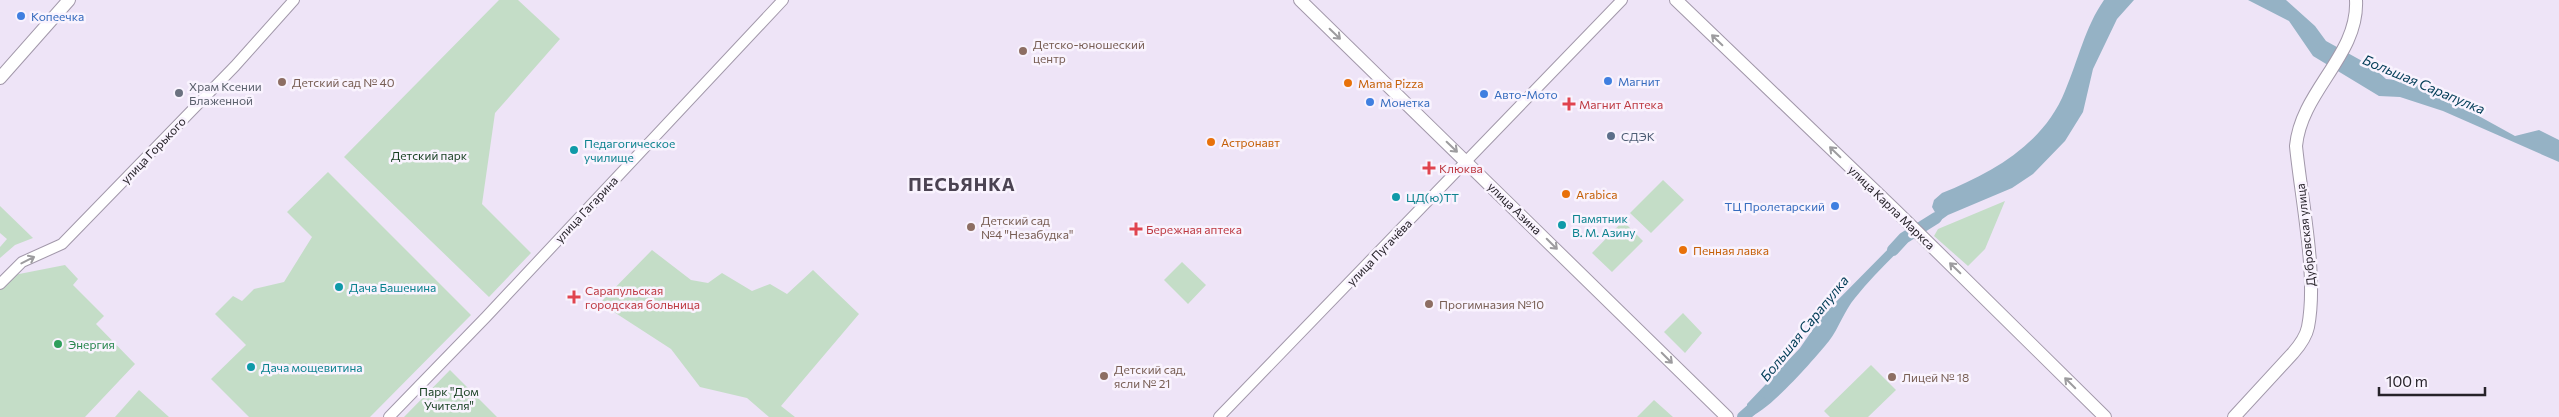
<svg xmlns="http://www.w3.org/2000/svg" width="2559" height="417" font-family="Commissioner,sans-serif">
<rect width="100%" height="100%" fill="#eee4f7"/>
<!-- green -->
<path fill="#c4ddc7" d="M499,0H518L560,39L495,113L482,204L531,253L489,297L344,157Z
M328,172L471,315L370,417H249L211,379L246,345L215,314L233,296L242,301L254,289L284,282L312,237L287,212Z
M1663,180L1684,200L1651,233L1630,213Z
M2005,201L1985,249L1968,266L1934,236L1938,229Z
M0,206L33,238L15,245L0,258V247L7,239L0,233Z
M1623,221L1643,241L1612,272L1592,253Z
M652,250L691,280L708,283L722,273L752,291L770,284L787,294L813,270L859,314L781,406L795,417H769L747,398L700,387L671,349L600,303Z
M1182,262L1206,285L1188,304L1164,280Z
M65,265L78,279L73,285L104,316L96,324L135,364L85,417H0V290L14,275Z
M1683,313L1702,333L1685,353L1664,332Z
M1871,365L1896,390L1868,417H1830L1824,411Z
M450,370L497,417H404Z
M139,390L169,417H115Z
M1654,400L1673,417H1637Z"/>
<!-- water -->
<path fill="#95b2c5" d="M2104,0H2134L2117,19L2093,69L2083,112L2065,141L2033,174L2012,188L1948,215L1927,230L1923,226L1936,214L1932,207L1934,200L1942,193C1992,173 2044,144 2065,91C2078,61 2085,27 2104,0Z
M2248,0H2286L2315,26L2326,41L2373,67L2386,79L2417,82L2515,136L2539,130L2559,140V162L2443,111L2400,97L2379,96L2313,56L2289,21Z
M1901,236L1908,242C1889,260 1871,278 1855,298C1844,311 1839,328 1829,341C1816,357 1767,414 1748,417L1747,404L1800,348L1822,316Z"/>
<g fill="none" stroke-linecap="round" stroke-linejoin="round">
<!-- river -->
<path stroke="#95b2c5" stroke-width="12" d="M1893,250L1904,238L1936,218
M1743,417L1760,402"/>
<defs>
<path id="minor" d="M0,284L22,262L62,244L235,66L294,0
M389,417L486,317L783,0
M1219,417L1622,0"/>
<path id="major" d="M1300,0L1727,417
M1676,0L1895,210L2105,417
M0,78L69,0
M2234,417L2293,353C2300,345 2306,337 2308,327C2318,276 2301,198 2296,146C2301,91 2359,55 2356,0"/>
</defs>
<!-- minor casing -->
<use href="#minor" stroke="#a298aa" stroke-width="12"/>
<!-- major casing -->
<use href="#major" stroke="#a298aa" stroke-width="14"/>
<!-- minor -->
<use href="#minor" stroke="#fff" stroke-width="10"/>
<!-- major -->
<use href="#major" stroke="#fff" stroke-width="12"/>
</g>
<!-- one-way arrows -->
<defs><path id="oneway-shaft" d="M-6 0H5M1.5-3L5.5 0L1.5 3" fill="none" stroke-width="1.6" stroke-linecap="round" stroke-linejoin="round" transform="scale(1.25)"/></defs>
<g stroke="#9d9c9f">
<use href="#oneway-shaft" transform="translate(1335 34) rotate(44)"/>
<use href="#oneway-shaft" transform="translate(1717 40) rotate(-136)"/>
<use href="#oneway-shaft" transform="translate(1452 147) rotate(44)"/>
<use href="#oneway-shaft" transform="translate(1835 152) rotate(-136)"/>
<use href="#oneway-shaft" transform="translate(1552 244) rotate(45)"/>
<use href="#oneway-shaft" transform="translate(28 260) rotate(-27)"/>
<use href="#oneway-shaft" transform="translate(1955 268) rotate(-136)"/>
<use href="#oneway-shaft" transform="translate(1667 358) rotate(45)"/>
<use href="#oneway-shaft" transform="translate(2070 383) rotate(-135)"/>
</g>
<!-- markers -->
<g fill="#3f7fe0" stroke="#f9f3fe" stroke-width="2">
<circle cx="21" cy="16" r="5"/>
<circle cx="1608" cy="81" r="5"/>
<circle cx="1484" cy="94" r="5"/>
<circle cx="1370" cy="102" r="5"/>
<circle cx="1835" cy="206" r="5"/>
</g>
<g fill="#8d6e63" stroke="#f9f3fe" stroke-width="2">
<circle cx="1023" cy="51" r="5"/>
<circle cx="282" cy="82" r="5"/>
<circle cx="971" cy="227" r="5"/>
<circle cx="1429" cy="304" r="5"/>
<circle cx="1104" cy="376" r="5"/>
<circle cx="1892" cy="377" r="5"/>
</g>
<g fill="#e8710a" stroke="#f9f3fe" stroke-width="2">
<circle cx="1348" cy="83" r="5"/>
<circle cx="1211" cy="142" r="5"/>
<circle cx="1566" cy="194" r="5"/>
<circle cx="1683" cy="250" r="5"/>
</g>
<circle fill="#6b7280" stroke="#f9f3fe" stroke-width="2" cx="179" cy="93" r="5"/>
<g fill="#e0444e" stroke="#f9f3fe" stroke-width="2">
<path d="M1566.5 96.5h5v5h5v5h-5v5h-5v-5h-5v-5h5z"/>
<path d="M1426.5 160.5h5v5h5v5h-5v5h-5v-5h-5v-5h5z"/>
<path d="M1133.5 221.5h5v5h5v5h-5v5h-5v-5h-5v-5h5z"/>
<path d="M571.5 289.5h5v5h5v5h-5v5h-5v-5h-5v-5h5z"/>
</g>
<circle fill="#5c6f8a" stroke="#f9f3fe" stroke-width="2" cx="1611" cy="136" r="5"/>
<g fill="#0f9aa8" stroke="#f9f3fe" stroke-width="2">
<circle cx="574" cy="150" r="5"/>
<circle cx="1396" cy="197" r="5"/>
<circle cx="1562" cy="225" r="5"/>
<circle cx="339" cy="287" r="5"/>
<circle cx="251" cy="367" r="5"/>
</g>
<circle fill="#2e9e5b" stroke="#f9f3fe" stroke-width="2" cx="58" cy="344" r="5"/>
<g text-anchor="middle" dominant-baseline="central" stroke-width="5" stroke-linejoin="round" paint-order="stroke">
<!-- shop labels -->
<g font-size="12" fill="#366cbe" stroke="#f9f3fe" text-anchor="start">
<text x="31" y="16">Копеечка</text>
<text x="1618" y="81">Магнит</text>
<text x="1494" y="94">Авто-Мото</text>
<text x="1380" y="102">Монетка</text>
<text x="1825" y="206" text-anchor="end">ТЦ Пролетарский</text>
</g>
<!-- education labels -->
<g font-size="12" fill="#785e54" stroke="#f9f3fe" text-anchor="start">
<text x="1033" y="44">Детско-юношеский<tspan x="1033" dy="14">центр</tspan></text>
<text x="292" y="82">Детский сад № 40</text>
<text x="981" y="220">Детский сад<tspan x="981" dy="14">№4 "Незабудка"</tspan></text>
<text x="1439" y="304">Прогимназия №10</text>
<text x="1114" y="369">Детский сад,<tspan x="1114" dy="14">ясли № 21</tspan></text>
<text x="1902" y="377">Лицей № 18</text>
</g>
<!-- food labels -->
<g font-size="12" fill="#c56008" stroke="#f9f3fe" text-anchor="start">
<text x="1358" y="83">Mama Pizza</text>
<text x="1221" y="142">Астронавт</text>
<text x="1576" y="194">Arabica</text>
<text x="1693" y="250">Пенная лавка</text>
</g>
<!-- worship labels -->
<g font-size="12" fill="#5b616d" stroke="#f9f3fe" text-anchor="start">
<text x="189" y="86">Храм Ксении<tspan x="189" dy="14">Блаженной</tspan></text>
</g>
<!-- health labels -->
<g font-size="12" fill="#be3a42" stroke="#f9f3fe" text-anchor="start">
<text x="1579" y="104">Магнит Аптека</text>
<text x="1439" y="168">Клюква</text>
<text x="1146" y="229">Бережная аптека</text>
<text x="585" y="290">Сарапульская<tspan x="585" dy="14">городская больница</tspan></text>
</g>
<!-- service labels -->
<g font-size="12" fill="#4e5e75" stroke="#f9f3fe" text-anchor="start">
<text x="1621" y="136">СДЭК</text>
</g>
<!-- culture labels -->
<g font-size="12" fill="#0d838f" stroke="#f9f3fe" text-anchor="start">
<text x="584" y="143">Педагогическое<tspan x="584" dy="14">училище</tspan></text>
<text x="1406" y="197">ЦД(ю)ТТ</text>
<text x="1572" y="218">Памятник<tspan x="1572" dy="14">В. М. Азину</tspan></text>
<text x="349" y="287">Дача Башенина</text>
<text x="261" y="367">Дача мощевитина</text>
</g>
<!-- street labels -->
<g font-size="12" fill="#262229" stroke="#f9f3fe">
<text transform="translate(153 150) rotate(-46)">улица Горького</text>
<text transform="translate(1892 207) rotate(44)">улица Карла Маркса</text>
<text transform="translate(1515 208) rotate(44)">улица Азина</text>
<text transform="translate(586 209) rotate(-47)">улица Гагарина</text>
<text transform="translate(2305 235) rotate(-96)">Дубровская улица</text>
<text transform="translate(1379 252) rotate(-46)">улица Пугачёва</text>
</g>
<!-- park labels -->
<g font-size="12" fill="#143d1e" stroke="#f9f3fe">
<text x="429" y="155">Детский парк</text>
<text x="449" y="391">Парк "Дом<tspan x="449" dy="14">Учителя"</tspan></text>
</g>
<!-- leisure labels -->
<g font-size="12" fill="#27864d" stroke="#f9f3fe" text-anchor="start">
<text x="68" y="344">Энергия</text>
</g>
<!-- water labels -->
<g font-size="14" font-style="italic" fill="#003c56" stroke="#f9f3fe">
<text transform="translate(2424 84) rotate(23)">Большая Сарапулка</text>
<text transform="translate(1804 328) rotate(-51)">Большая Сарапулка</text>
</g>
<!-- district labels -->
<g font-size="18" font-weight="bold" letter-spacing="1" fill="#4b4352" stroke="#f9f3fe">
<text x="962" y="184">ПЕСЬЯНКА</text>
</g>
</g>
<!-- scale -->
<path d="M2379 387v8h106v-8" fill="none" stroke="#262229" stroke-width="2.5"/>
<text x="2386" y="387" font-size="15" fill="#262229" stroke="#f9f3fe" stroke-width="4" paint-order="stroke">100 m</text>
</svg>
